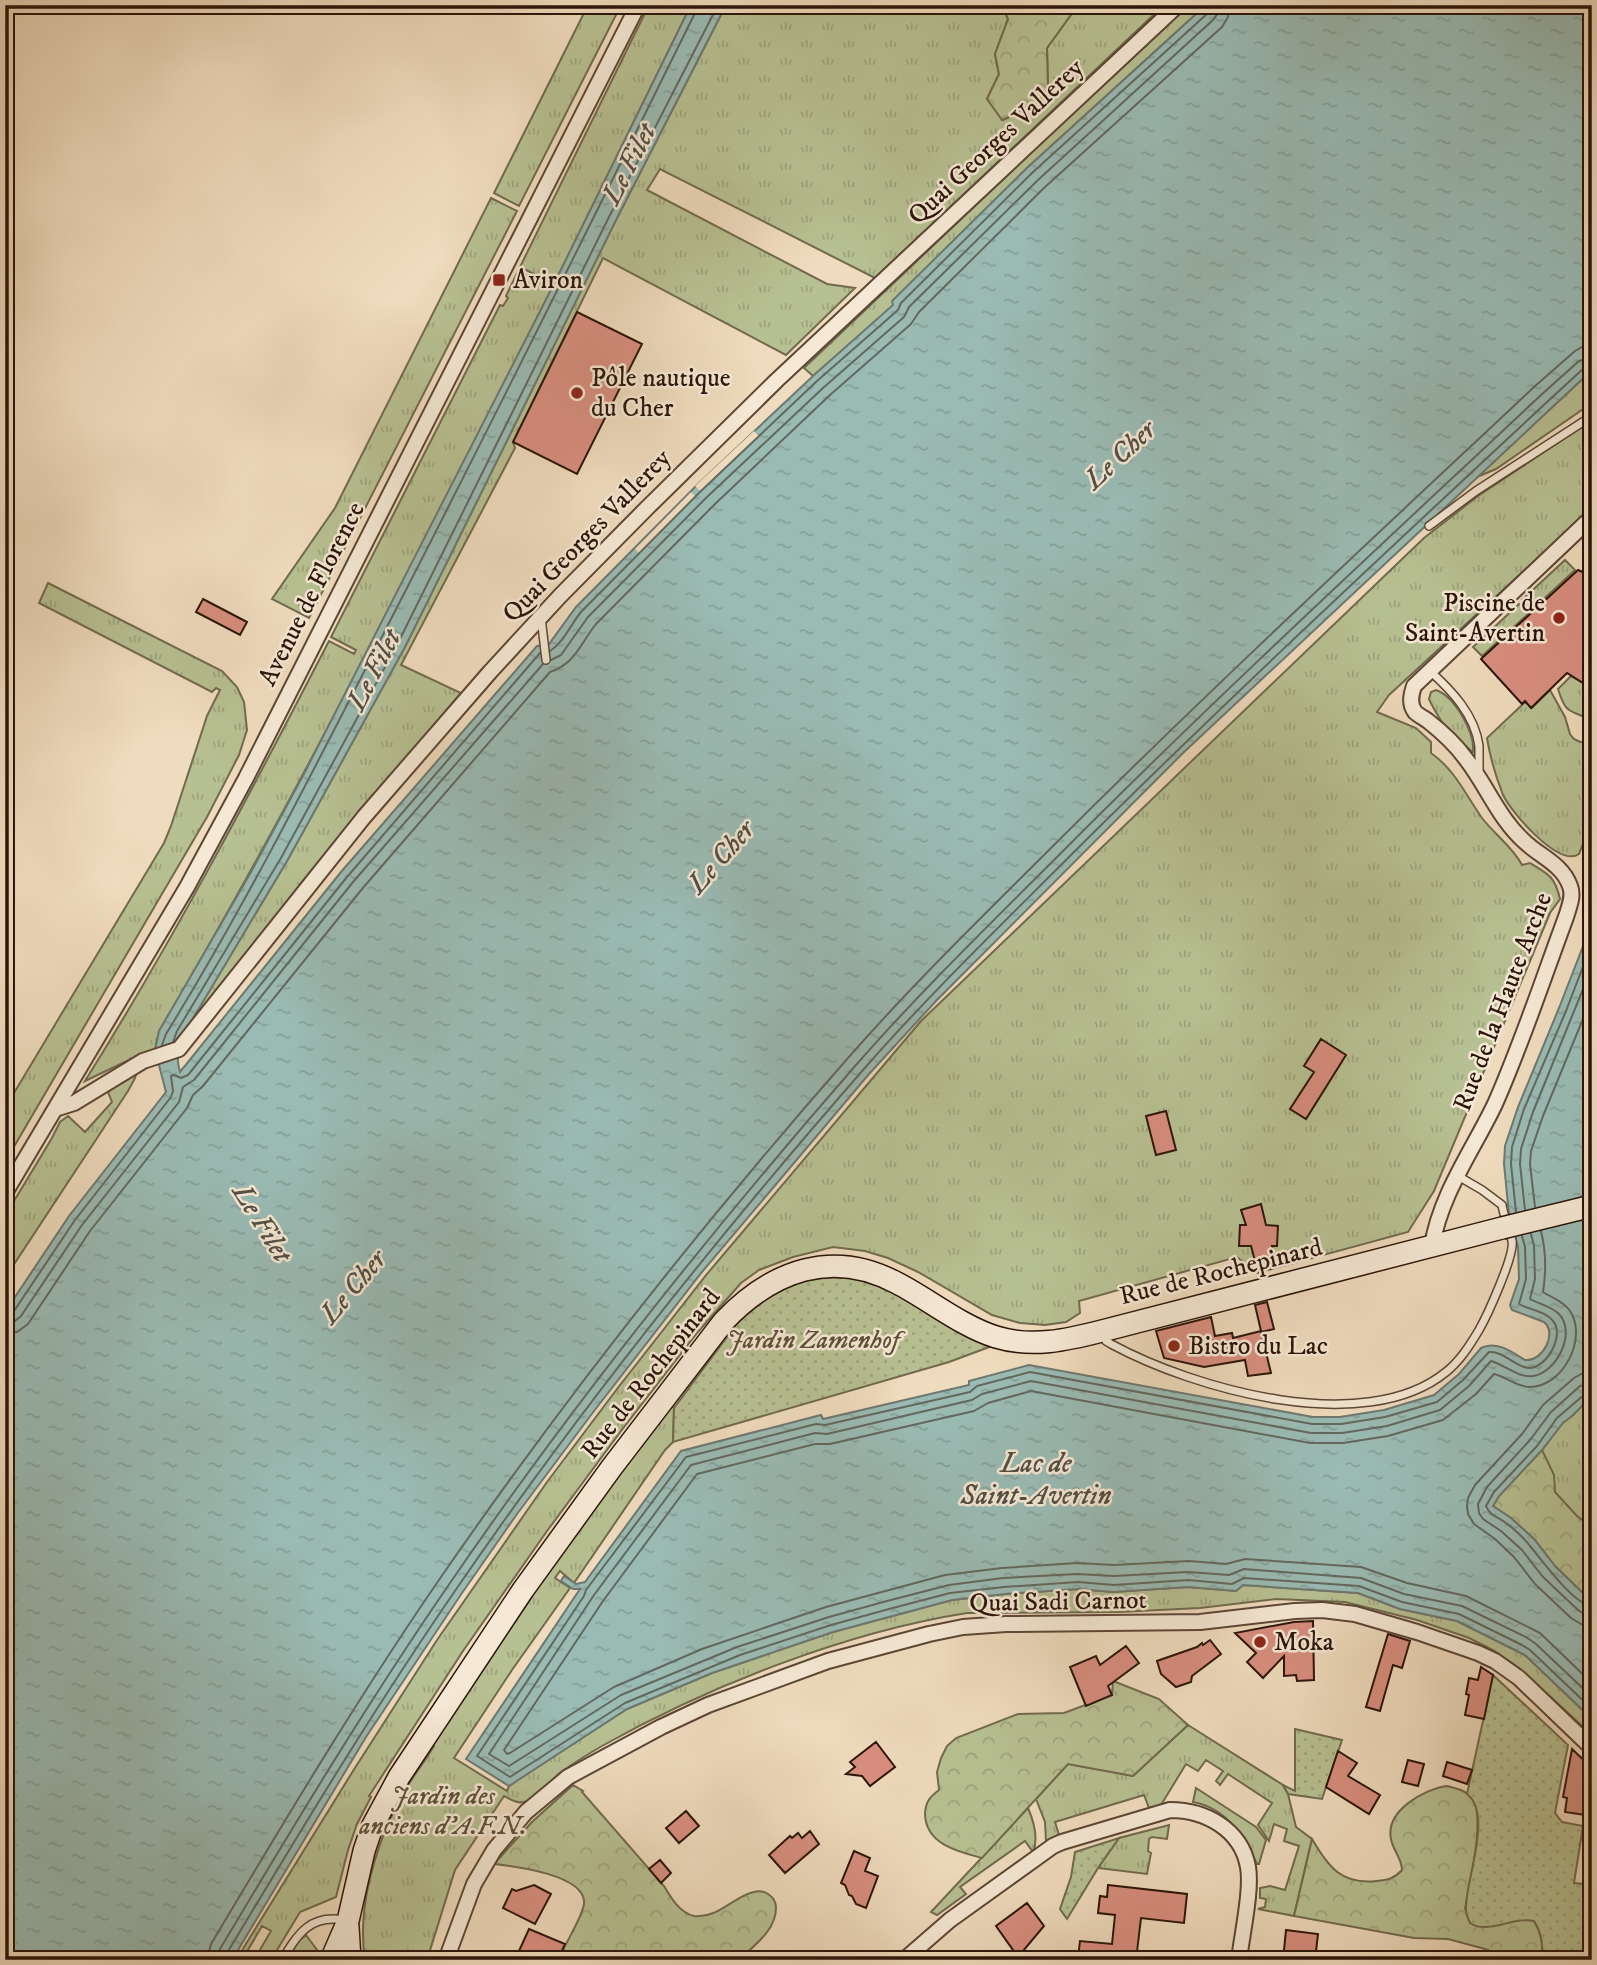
<svg xmlns="http://www.w3.org/2000/svg" width="1597" height="1965" font-family="'IM FELL DW Pica',serif">
<defs>
<pattern id="grass-tufts" width="24" height="20" patternUnits="userSpaceOnUse" patternTransform="scale(1.75)"><rect width="24" height="20" fill="#b7c092"/><path d="M3 7l-1-3M5 7V3M7 7l1-3M15 17l-1-3M17 17v-4M19 17l1-3" fill="none" stroke="#9ea47d"/></pattern>
<pattern id="forest-crowns" width="20" height="18" patternUnits="userSpaceOnUse" patternTransform="scale(1.75)"><rect width="20" height="18" fill="#b7c092"/><path d="M2 6a3 3 0 1 1 6 0M12 15a3 3 0 1 1 6 0" fill="none" stroke="#9ea47d"/></pattern>
<pattern id="garden-dots" width="8" height="8" patternUnits="userSpaceOnUse" patternTransform="scale(1.75)"><rect width="8" height="8" fill="#b7c092"/><path d="M2 2h.1M6 6h.1" fill="none" stroke="#9ea47d" stroke-width="1.8" stroke-linecap="round"/></pattern>
<pattern id="water-ripples" width="26" height="14" patternUnits="userSpaceOnUse" patternTransform="scale(1.75)"><rect width="26" height="14" fill="#9abbb4"/><path d="M2 4q2-2 4 0t4 0M15 11q2-2 4 0t4 0" fill="none" stroke="#85a099"/></pattern>
</defs>
<rect width="100%" height="100%" fill="#efdbbd"/>
<filter id="stains"><feTurbulence type="fractalNoise" baseFrequency=".00286" numOctaves="4"/><feColorMatrix values="0 0 0 0 .2 0 0 0 0 .09 0 0 0 0 .02 0 0 0 .5 -.17"/></filter>
<radialGradient id="worn" r=".72"><stop offset=".6" stop-color="#630" stop-opacity="0"/><stop offset="1" stop-color="#630" stop-opacity=".3"/></radialGradient>
<!-- grass -->
<path fill="url(#grass-tufts)" stroke="#716a4e" stroke-width="2" d="M588,5H621L519,206L494,193Z
M649,5H691L554,284L520,267Z
M726,5H1002L1008,19L995,54L999,74L987,99L1003,120L1034,106L1048,90L1047,48L1078,5H1164L875,278L660,169L647,190L827,284L855,288L786,355L603,258L513,442L515,448L401,665L461,693L303,881L183,1035L287,861L405,647L616,220Z
M1186,5H1206L1027,168L893,301L894,305L813,376L804,368L1015,168L1136,50Z
M491,198L517,211L309,618L272,599L335,508Z
M518,271L552,288C425,538 302,790 159,1031L155,1050L131,1059L85,1081C174,939 252,790 329,641L354,654L356,650L331,637L500,305L503,306L508,298L506,296Z
M1592,370V403L1496,469L1477,477Z
M1592,420V508L1389,695L1377,712L1416,728L1431,742V753C1456,771 1465,794 1482,818C1495,835 1513,847 1522,865L1530,863C1549,874 1555,877 1560,899L1550,913L1434,1191L1408,1232L1257,1273L1237,1257L1079,1301L1080,1313L1066,1322L1045,1325L1020,1323L992,1315L918,1272L888,1258L865,1251L833,1247L793,1257L759,1270L741,1283L697,1333L621,1431L547,1531L463,1651L369,1796L371,1797L357,1824L348,1850L336,1897L300,1912L271,1960H254L271,1931L262,1926L242,1960H236L353,1771L437,1640L547,1482L617,1389L707,1274L921,1021L1424,538L1478,496Z
M1565,560L1575,570L1532,610L1522,600Z
M48,583L222,671L237,687L244,702L247,730L239,755L207,817L5,1162V1108L164,843L171,826L207,716L220,690L216,688L212,692L39,603Z
M1519,604L1528,614L1482,656L1473,647Z
M1571,676L1584,683L1592,677V721C1571,708 1567,718 1558,689Z
M1436,690C1455,697 1475,732 1473,752C1469,750 1442,724 1440,719C1436,712 1432,706 1429,699L1431,692Z
M1550,690L1565,717L1570,734L1574,739L1580,742L1592,741V820L1579,854C1559,868 1511,812 1503,795C1496,777 1490,757 1487,738L1525,702L1532,708Z
M137,1071L135,1078L128,1091L5,1278V1216L52,1138L60,1122L68,1116L85,1132L112,1102L108,1092Z
M1592,1396V1602L1555,1566L1534,1539L1511,1518L1497,1510L1563,1422L1572,1416Z
M671,1406L674,1408L673,1442L665,1450L574,1583L560,1571L555,1578L570,1588L512,1670L454,1758L507,1791L509,1786L517,1780L627,1709L712,1673L833,1632L952,1600L1005,1594L1078,1589L1113,1592L1188,1587L1236,1591L1243,1585L1358,1593L1400,1609L1457,1621L1525,1655L1592,1719V1735L1519,1668L1493,1650L1469,1638L1417,1620L1345,1602L1276,1599L1200,1608L1119,1612L967,1613C846,1632 709,1686 602,1746C588,1754 574,1763 561,1772C550,1781 539,1798 524,1802C517,1804 510,1799 504,1796L455,1870L427,1960H365C357,1909 374,1852 396,1806C406,1785 422,1766 434,1746L431,1744C508,1629 586,1515 671,1406Z
M1188,1725L1283,1785L1288,1794L1296,1827L1312,1839L1294,1916L1258,1909L1265,1907L1266,1899L1260,1898V1888L1270,1886L1285,1890L1299,1846L1284,1841L1287,1829L1274,1824L1269,1841L1258,1825L1272,1803L1228,1774L1220,1785L1216,1781L1223,1771L1206,1760L1198,1771L1186,1764L1161,1805L1149,1808L1144,1795L1055,1822L1059,1835L1046,1841L1045,1822L1036,1799L1068,1764L1133,1776Z
M1196,1788L1256,1827L1266,1840L1259,1864H1257C1244,1836 1226,1808 1193,1802Z
M1028,1808C1034,1822 1039,1838 1033,1852L1025,1841L960,1887L966,1894L937,1915L931,1912Z
M1169,1825L1167,1839L1152,1837L1149,1839L1148,1851L1151,1853L1147,1874L1098,1868L1119,1838Z
M306,1935L320,1954L315,1960H286L297,1942Z"/>
<!-- forest -->
<path fill="url(#forest-crowns)" stroke="#716a4e" stroke-width="2" d="M1002,5H1078L1047,48L1048,89L1034,106L1002,120L987,99L999,74L995,54L1008,19Z
M1542,1450L1554,1475L1555,1492L1577,1516L1592,1528V1602L1555,1566L1534,1539L1511,1518L1493,1506L1499,1496Z
M1113,1681L1159,1699L1188,1725L1133,1776L1068,1764L982,1858C958,1852 925,1844 925,1813C926,1801 930,1797 939,1790L937,1772L941,1758L947,1746L956,1738L1018,1714L1064,1713L1112,1695Z
M573,1785L583,1791L582,1792L664,1886C671,1898 680,1913 694,1916C718,1919 734,1896 754,1892C765,1889 776,1897 776,1908C776,1931 753,1946 739,1960H578L579,1957L563,1950C569,1937 582,1917 584,1904C587,1875 514,1866 494,1864L532,1822Z
M1447,1786C1455,1788 1465,1790 1471,1797C1487,1812 1469,1887 1465,1909L1485,1927C1501,1924 1518,1917 1534,1921C1542,1934 1543,1945 1542,1960L1508,1958L1485,1949L1448,1939L1414,1938L1294,1916L1312,1839C1329,1867 1341,1885 1377,1881C1388,1880 1395,1878 1402,1870C1402,1858 1393,1851 1391,1839C1385,1811 1424,1789 1447,1786Z"/>
<!-- garden -->
<path fill="url(#garden-dots)" stroke="#716a4e" stroke-width="2" d="M829,1277L860,1279L878,1283L992,1346L949,1362L673,1442L674,1408L739,1321L761,1302L794,1282Z
M1493,1675L1568,1745L1555,1813L1562,1822L1583,1826L1574,1883L1592,1885V1960H1542C1543,1945 1542,1934 1534,1921C1514,1916 1488,1935 1470,1923C1468,1918 1465,1912 1466,1907C1466,1879 1493,1814 1467,1794Z
M1295,1729L1342,1740L1322,1799L1288,1794L1283,1785L1295,1791Z
M1119,1838L1098,1868L1067,1919L1060,1909L1071,1877L1075,1852Z"/>
<!-- water -->
<path fill="url(#water-ripples)" stroke="#6e7870" stroke-width="2" d="M691,5H726L616,220L405,647L287,861L183,1035C177,1048 176,1058 180,1072L341,872L537,646L549,644L576,607L696,486L813,376L893,305L892,301L1027,168L1206,5H1592V370L1183,753L936,1001L869,1074L702,1272L594,1411L517,1514L462,1593L366,1737L232,1960H5V1312L69,1216L166,1092L155,1050L159,1031L250,874L305,772L554,284Z
M1592,923V1396L1572,1416L1563,1423L1542,1450L1499,1496L1493,1506L1511,1518L1534,1539L1555,1566L1592,1602V1719L1525,1655L1457,1621L1400,1609L1358,1593L1243,1585L1236,1591L1188,1587L1113,1592L1078,1589L1005,1594L952,1600L833,1632L712,1673L627,1709L509,1786L466,1759L580,1589H573L561,1581L564,1576L576,1584L585,1582L681,1451L821,1415L823,1419L969,1385V1381L1029,1365L1313,1417H1340L1384,1410L1434,1395L1459,1374L1481,1348C1496,1340 1512,1352 1525,1360C1542,1362 1558,1334 1544,1322L1512,1310L1510,1305L1519,1279L1518,1247L1509,1214L1504,1164L1505,1146L1518,1107L1559,1008Z"/>
<!-- pier -->
<path fill="#efdbbd" d="M754,431L759,436L700,491L695,486Z
M691,492L696,497L640,554L635,549Z"/>
<g fill="none" stroke-linecap="round" stroke-linejoin="round">
<!-- shore -->
<path stroke="#62685e" stroke-width="2" d="M550,651C564,642 571,624 581,612L701,491L817,381L898,310L901,303L1032,173L1208,13L1210,5
M551,660L561,655L588,617L707,497L823,388L904,317L909,307L1038,180L1213,20L1218,13L1219,5
M173,1042L177,1031L281,858L398,643L609,217L718,5
M162,1045L166,1034C255,890 330,737 408,586C506,395 601,203 696,11V5
M1535,1207L1530,1164L1531,1151L1543,1116L1592,997
M1525,1210L1520,1164L1521,1149L1533,1112L1592,967
M1516,1212L1511,1164L1512,1147L1524,1109L1566,1011L1592,943
M1541,1231C1546,1251 1546,1273 1543,1292C1552,1298 1563,1301 1570,1311C1588,1338 1563,1387 1530,1387C1517,1387 1507,1377 1494,1374L1476,1394L1443,1420L1388,1436L1343,1443H1310L1031,1391L988,1403L974,1411L830,1444H815L697,1474L603,1601L504,1750L507,1754L510,1753L614,1687L702,1649L826,1607L945,1575L1002,1568L1077,1563L1114,1565L1189,1561L1226,1564L1245,1559L1361,1567L1407,1583L1466,1596L1540,1633L1592,1683
M1531,1234L1534,1246L1535,1279L1530,1299C1539,1304 1551,1306 1559,1314C1577,1333 1556,1373 1533,1376C1518,1378 1505,1365 1491,1361L1469,1386L1440,1410L1387,1426L1342,1433H1311L1031,1381L982,1394L972,1400L827,1434L815,1433L691,1465L594,1595L489,1754L509,1766L621,1695L737,1647L829,1617L887,1601L949,1585L1003,1578L1077,1574L1114,1576L1188,1572L1229,1575L1244,1569L1361,1578L1404,1594L1462,1606L1526,1637L1536,1644L1592,1697
M1522,1236L1525,1247L1526,1279L1519,1304C1529,1310 1546,1311 1553,1321C1565,1335 1547,1368 1529,1368C1515,1367 1504,1351 1489,1352L1463,1380L1437,1402L1385,1417L1341,1424H1312L1030,1372L977,1386L970,1392L825,1425L816,1424L686,1457L586,1590L584,1596L477,1756L510,1777L625,1703L740,1655L831,1625L889,1609L950,1593L1004,1587L1078,1582L1114,1585L1188,1580L1232,1584L1244,1578L1359,1586L1402,1602L1459,1614L1522,1645L1530,1650L1592,1709
M5,1314H10L14,1311L75,1220L171,1097L173,1091L171,1076L174,1075L181,1078L188,1075L347,877L540,653
M5,1323L15,1321L21,1316L82,1225L179,1102L183,1087L194,1080L353,882L543,664
M5,1334L17,1332L28,1324L90,1231L187,1108L193,1095L203,1086L362,889L550,672C576,663 580,644 596,624L715,504L830,395L911,324L919,312L1045,187L1222,27L1228,17L1230,5
M1592,1373H1583L1574,1378L1543,1405L1522,1434L1475,1485L1468,1498L1467,1506L1468,1514L1474,1524L1495,1539L1514,1557L1535,1584L1571,1618L1581,1624L1592,1626
M1592,1383L1580,1386L1551,1412L1530,1440L1487,1487L1478,1504L1479,1513L1483,1519L1501,1531L1522,1550L1543,1577L1578,1610L1584,1614L1592,1615
M1592,1392L1585,1394L1557,1418L1537,1446L1494,1492L1486,1506C1490,1516 1498,1517 1506,1523C1514,1529 1524,1538 1530,1546C1542,1560 1574,1605 1592,1606
M207,1960L211,1944C285,1820 359,1696 441,1577C566,1396 703,1223 848,1058C912,985 981,918 1049,850C1207,692 1371,540 1534,387L1575,351L1582,347L1592,346
M217,1960L220,1949C294,1825 368,1702 450,1583C574,1402 712,1230 856,1065C920,992 989,925 1057,857C1214,699 1378,548 1541,395L1579,361L1592,357
M226,1960L227,1953C301,1830 375,1707 457,1588C581,1407 719,1235 863,1070C926,998 995,931 1063,863C1221,705 1384,554 1547,402L1584,368L1592,366"/>
</g>
<!-- building -->
<path fill="#d88e7f" stroke="#2b1409" stroke-width="2" d="M577,312L642,344L577,474L513,442Z
M1578,570L1592,576V674L1583,683L1567,673L1531,708L1525,701L1522,704L1481,659Z
M203,599L247,622L240,635L196,612Z
M1321,1039L1346,1055L1306,1119L1290,1109L1314,1072L1304,1066Z
M1166,1111L1176,1150L1156,1155L1146,1116Z
M1261,1204L1266,1225L1278,1226L1277,1246H1272L1277,1267L1258,1272L1251,1246H1239L1240,1225H1246L1241,1210Z
M1267,1302L1274,1329L1261,1332L1271,1373L1248,1376L1245,1360L1204,1367L1164,1358L1156,1331L1211,1317L1215,1336L1232,1333L1233,1338L1261,1331L1255,1305Z
M1313,1621L1314,1680L1297,1681L1296,1675L1284,1676V1656L1263,1678L1247,1662L1256,1653L1235,1633L1294,1622Z
M1388,1634L1410,1641L1402,1668L1393,1665L1380,1711L1366,1707Z
M1210,1640L1221,1654L1192,1676L1191,1682L1176,1687L1161,1674L1157,1661L1197,1647L1202,1643L1203,1645Z
M1126,1646L1139,1663L1108,1686L1112,1695L1086,1706L1070,1667L1096,1656L1100,1665Z
M1481,1667L1493,1675L1484,1719L1465,1715L1469,1695L1466,1694L1469,1678L1478,1680Z
M876,1742L895,1767L870,1786L862,1776L846,1774L855,1767L850,1762Z
M1572,1749L1592,1768V1816L1565,1812L1567,1798L1563,1797Z
M1338,1751L1357,1763L1348,1776L1380,1795L1369,1814L1326,1787Z
M1408,1760L1424,1764L1418,1786L1402,1782Z
M1447,1762L1472,1770L1467,1784L1443,1776Z
M686,1811L699,1826L679,1843L666,1828Z
M810,1831L819,1844L785,1873L769,1855L790,1836L792,1838L798,1833L802,1838Z
M854,1851L870,1858L865,1871L878,1876L866,1908L856,1904L852,1896L849,1895L845,1885L841,1883Z
M660,1860L671,1873L661,1883L649,1869Z
M534,1885L551,1894L535,1924L503,1908L512,1889L516,1891Z
M1108,1885L1187,1894L1184,1923L1141,1918L1136,1960H1096L1078,1958L1080,1941L1112,1944L1115,1915L1098,1913L1100,1896L1107,1897Z
M1027,1903L1044,1926L1018,1957L996,1926Z
M529,1929L565,1944L558,1960H548L538,1955L536,1960H519L522,1953L519,1951Z
M1286,1930L1318,1934L1315,1960H1283Z"/>
<g fill="none" stroke-linecap="round" stroke-linejoin="round">
<defs>
<path id="lane" d="M1429,526L1476,491L1592,416
M541,617L546,660
M1430,671C1452,691 1475,715 1479,746C1479,755 1479,765 1479,774
M1102,1332L1106,1341L1111,1344C1194,1389 1365,1438 1446,1372C1460,1361 1470,1345 1479,1330C1487,1316 1515,1255 1512,1241C1510,1229 1504,1218 1502,1205L1482,1190L1458,1176
M282,1960C298,1934 310,1914 344,1920"/>
<path id="street" d="M55,1109L74,1103L143,1061L179,1049L364,817L490,672L560,596L647,508L776,381L1178,5
M5,1193L187,887L246,778L638,5
M1432,1246C1440,1195 1473,1150 1495,1104C1522,1043 1543,979 1566,917C1569,907 1574,896 1570,886C1562,864 1541,857 1525,842C1499,819 1487,786 1466,759C1456,745 1442,732 1428,721C1424,718 1418,715 1415,712C1409,704 1411,695 1414,686L1592,517
M446,1960L474,1884L494,1850L526,1812L568,1777L661,1727L708,1705L828,1661L929,1634L963,1627L1006,1624L1200,1622L1295,1611L1322,1610L1355,1614L1417,1632L1478,1653L1495,1661L1519,1678L1592,1748
M904,1960L950,1920L1053,1846L1062,1842L1170,1810C1205,1810 1241,1829 1248,1867C1252,1890 1242,1934 1239,1960"/>
<path id="secondary" d="M348,1927L350,1960
M331,1960L348,1921L364,1851L372,1827L399,1777L523,1590L612,1467L724,1321C772,1271 832,1248 897,1283C930,1300 961,1326 996,1337C1032,1348 1067,1340 1102,1331L1502,1228"/>
</defs>
<!-- lane casing -->
<use href="#lane" stroke="#5c4636" stroke-width="10"/>
<!-- street casing -->
<use href="#street" stroke="#5c4636" stroke-width="18"/>
<!-- secondary casing -->
<use href="#secondary" stroke="#2b1409" stroke-width="24"/>
<!-- lane -->
<use href="#lane" stroke="#f5e8d4" stroke-width="7"/>
<!-- street -->
<use href="#street" stroke="#f5e8d4" stroke-width="14"/>
<!-- secondary -->
<use href="#secondary" stroke="#f5e8d4" stroke-width="21"/>
<defs>
<path id="secondary-bridge" d="M1502,1228L1592,1206"/>
</defs>
<!-- secondary-bridge casing -->
<use href="#secondary-bridge" stroke="#2b1409" stroke-width="24" stroke-linecap="butt"/>
<!-- secondary-bridge -->
<use href="#secondary-bridge" stroke="#f5e8d4" stroke-width="21"/>
</g>
<!-- markers -->
<g fill="#8f2418" stroke="#f5e8d4" stroke-width="2.5">
<rect x="492" y="273" width="14" height="14" rx="3.5"/>
<circle cx="577" cy="393" r="7"/>
<circle cx="1559" cy="618" r="7"/>
<circle cx="1174" cy="1346" r="7"/>
<circle cx="1260" cy="1642" r="7"/>
</g>
<g text-anchor="middle" dominant-baseline="central" stroke-width="5" stroke-linejoin="round" paint-order="stroke">
<!-- street labels -->
<g font-size="26" fill="#2b1409" stroke="#f5e8d4">
<text transform="translate(996 142) rotate(-43)">Quai Georges Vallerey</text>
<text transform="translate(587 536) rotate(-46)">Quai Georges Vallerey</text>
<text transform="translate(312 594) rotate(-63)">Avenue de Florence</text>
<text transform="translate(1503 1002) rotate(-69)">Rue de la Haute Arche</text>
<text transform="translate(1221 1272) rotate(-14)">Rue de Rochepinard</text>
<text transform="translate(651 1374) rotate(-52)">Rue de Rochepinard</text>
<text transform="translate(1058 1602) rotate(-1)">Quai Sadi Carnot</text>
</g>
<!-- poi labels -->
<g font-size="26" fill="#2b1409" stroke="#f5e8d4" text-anchor="start">
<text x="513" y="280">Aviron</text>
<text x="591" y="378">Pôle nautique<tspan x="591" dy="30">du Cher</tspan></text>
<text x="1545" y="603" text-anchor="end">Piscine de<tspan x="1545" dy="30">Saint-Avertin</tspan></text>
<text x="1188" y="1346">Bistro du Lac</text>
<text x="1274" y="1642">Moka</text>
</g>
<!-- park labels -->
<g font-size="26" font-style="italic" fill="#5c5039" stroke="#f5e8d4">
<text x="813" y="1340">Jardin Zamenhof</text>
<text x="443" y="1796">Jardin des<tspan x="443" dy="30">anciens d'A.F.N.</tspan></text>
</g>
<!-- water labels -->
<g font-size="28" font-style="italic" fill="#524e45" stroke="#f5e8d4">
<text transform="translate(629 164) rotate(-63)">Le Filet</text>
<text transform="translate(1120 455) rotate(-43)">Le Cher</text>
<text transform="translate(374 670) rotate(-63)">Le Filet</text>
<text transform="translate(721 857) rotate(-49)">Le Cher</text>
<text transform="translate(262 1223) rotate(58)">Le Filet</text>
<text transform="translate(353 1287) rotate(-50)">Le Cher</text>
<text x="1036" y="1463">Lac de<tspan x="1036" dy="32">Saint-Avertin</tspan></text>
</g>
</g>
<!-- margin -->
<rect width="1597" height="1965" fill="none" stroke="#efdbbd" stroke-width="28"/>
<rect x="7" y="7" width="1583" height="1951" fill="none" stroke="#2b1409" stroke-width="3.5"/>
<rect x="14" y="14" width="1569" height="1937" fill="none" stroke="#2b1409" stroke-width="2"/>
<rect width="100%" height="100%" filter="url(#stains)"/>
<rect width="100%" height="100%" fill="url(#worn)"/>
</svg>
